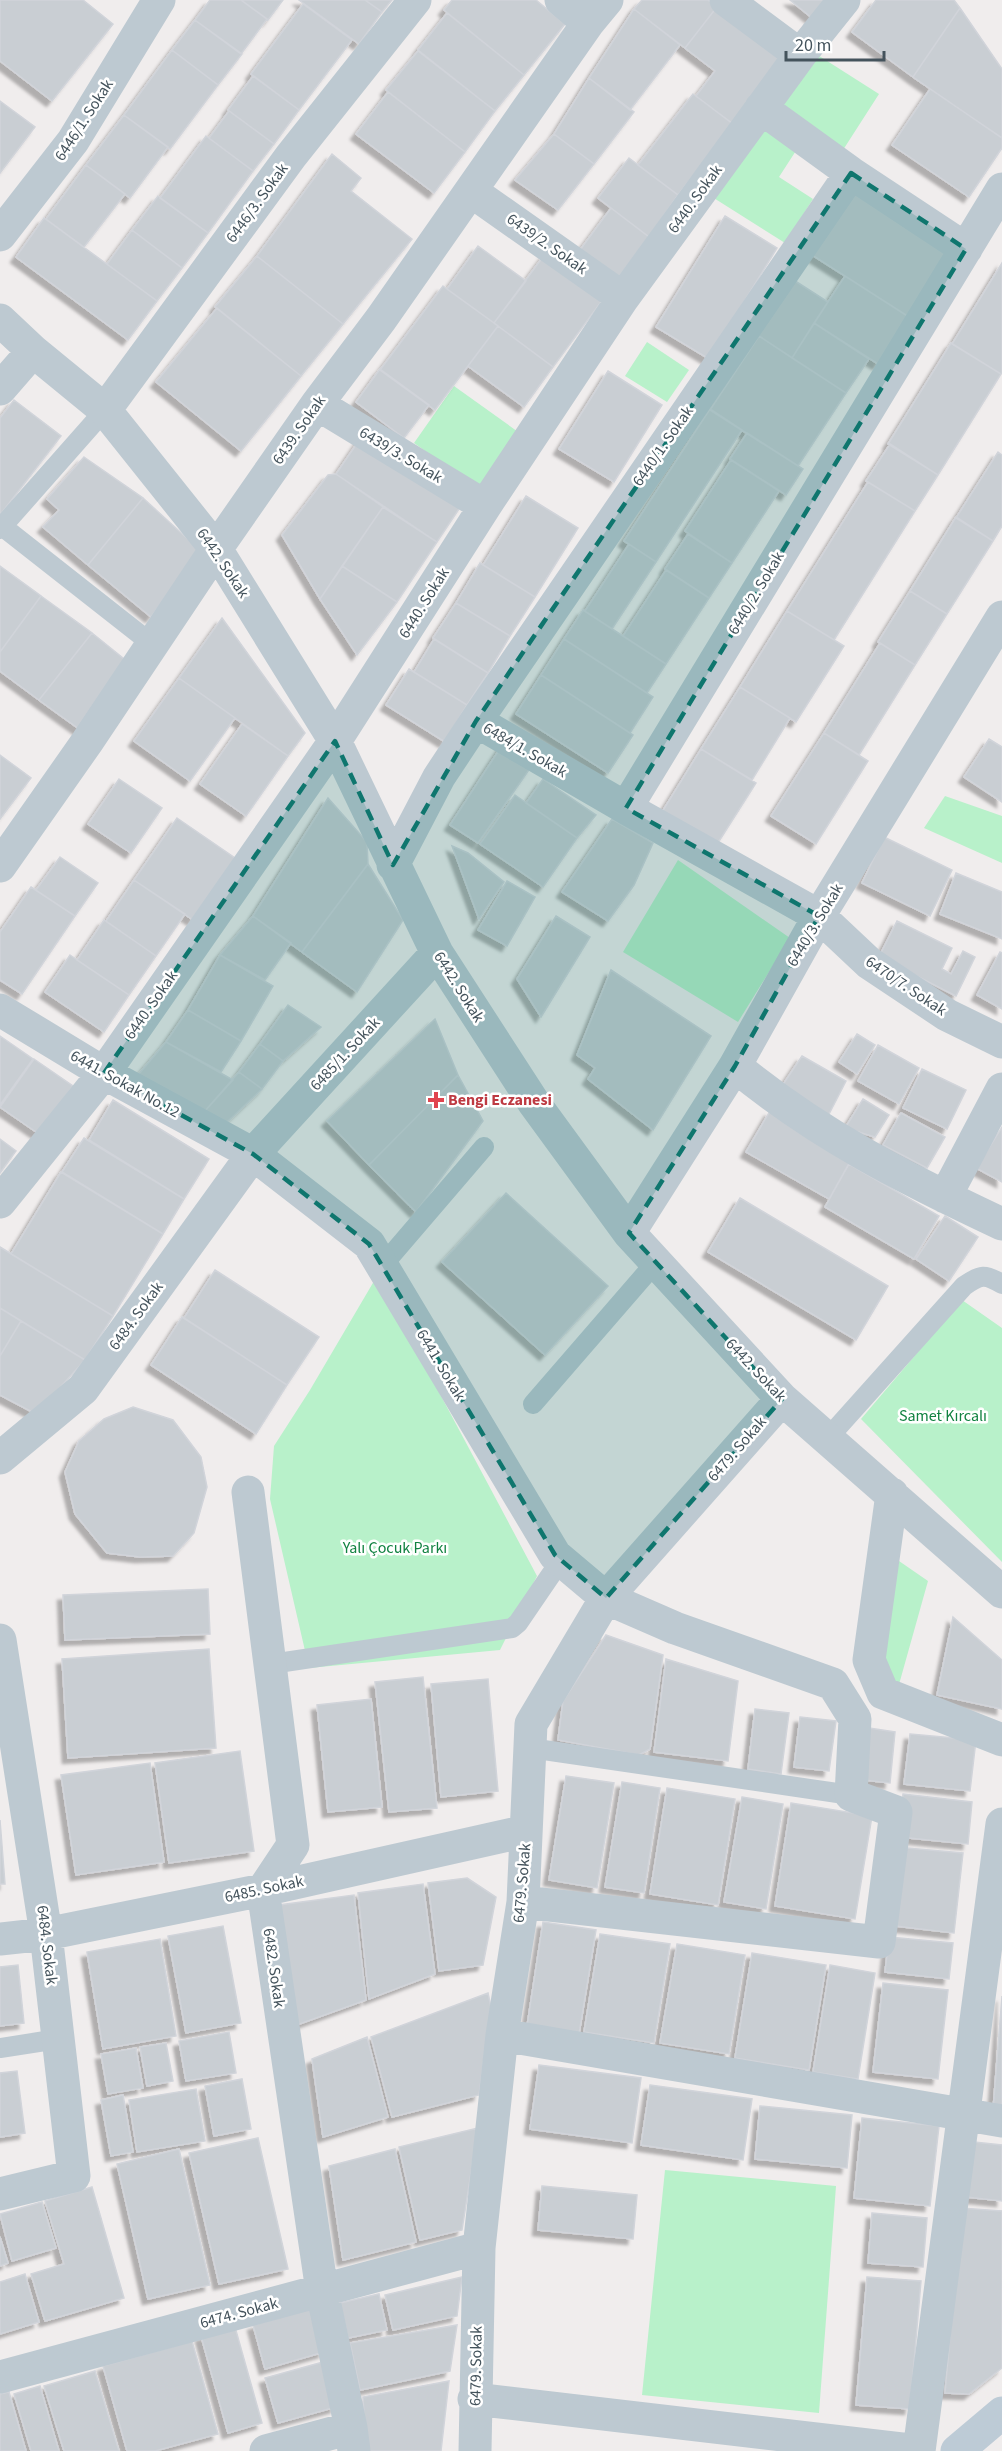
<svg xmlns="http://www.w3.org/2000/svg" width="1002" height="2451" font-family="'Source Sans 3',sans-serif">
<defs>
<filter id="shadow"><feDropShadow dx="-5.5" dy="5.5" stdDeviation="1.5" flood-color="#0004"/></filter>
</defs>
<rect width="100%" height="100%" fill="#f0eded"/>
<!-- green -->
<path fill="#b8f1ca" d="M813,52L879,94L843,150L775,107Z
M759,116L801,143L779,177L813,199L785,243L709,195Z
M647,342L689,370L667,402L625,376Z
M454,386L521,434L480,490L414,443Z
M945,796L1002,816V863L924,828Z
M678,860L790,938L738,1022L623,952Z
M377,1276L537,1576L500,1650L309,1668L270,1499L274,1446L310,1390Z
M962,1300L1002,1328V1562L861,1419Z
M899,1561L928,1581L898,1688L879,1662Z
M665,2170L836,2186L819,2413L642,2395Z"/>
<!-- building -->
<path fill="#c9ced3" stroke="#d1d4da" stroke-width="1.5" filter="url(#shadow)" d="M0,0H83L113,24L52,101L0,61Z
M210,0H241L267,19L241,54L195,20Z
M241,0H283L268,20Z
M299,0H365L382,12L359,44Z
M365,0H392L382,12Z
M452,0H536L565,24L524,75L444,10Z
M642,0H708L717,7L685,48L634,9Z
M790,0H827L812,18Z
M876,0H954L960,8L913,77L852,32Z
M303,4L352,40L299,110L251,74Z
M716,8L783,59L733,124L696,96L715,71L685,48Z
M960,8L1002,69V138L913,77Z
M634,9L680,45L630,110L589,78Z
M447,13L524,75L495,111L418,50Z
M195,20L242,54L218,85L172,50Z
M172,50L218,85L170,149L124,115Z
M418,51L495,111L465,152L386,90Z
M253,76L299,110L274,144L228,110Z
M589,78L634,112L594,164L554,134Z
M930,89L1002,138V148L969,197L892,145Z
M388,92L465,152L434,193L356,134Z
M693,94L733,124L678,195L638,165Z
M0,101L35,127L0,173Z
M229,111L274,144L253,171L209,138Z
M124,115L168,147L130,198L86,165Z
M554,134L594,164L558,210L515,180Z
M206,136L253,171L208,233L160,198Z
M332,154L361,178L351,191L412,239L343,324L257,256Z
M629,158L678,195L649,237L598,198Z
M86,165L125,194L84,247L46,219Z
M853,192L950,254L909,317L812,255Z
M158,196L208,233L182,268L132,230Z
M611,208L649,237L615,282L577,254Z
M725,216L777,248L709,359L656,327Z
M44,218L157,301L128,340L16,257Z
M132,230L182,268L157,301L107,264Z
M478,246L526,281L494,323L447,289Z
M545,254L604,298L553,367L494,323Z
M257,256L343,324L301,376L215,307Z
M1002,263V373L1001,374L952,344Z
M845,276L909,317L878,364L814,323Z
M789,277L828,302L792,358L753,332Z
M443,286L498,326L435,410L380,370Z
M217,308L301,376L241,451L156,382Z
M814,323L869,359L846,393L792,358Z
M498,326L553,367L524,407L468,366Z
M759,336L846,393L798,466L710,410Z
M951,343L1001,374L938,475L888,444Z
M380,369L429,405L404,438L356,402Z
M608,371L662,405L614,482L559,449Z
M14,400L61,436L0,515V418Z
M710,409L742,430L656,562L624,541Z
M747,433L803,469L786,495L730,459Z
M362,436L463,503L437,542L336,474Z
M890,444L938,475L915,511L866,481Z
M998,452L1002,455V526L993,541L956,518Z
M84,457L143,498L88,565L43,527L59,510L47,499Z
M731,460L779,491L732,563L685,531Z
M336,474L383,507L320,599L282,535L328,475Z
M868,482L915,511L834,640L787,611Z
M526,496L578,528L535,597L483,565Z
M143,498L201,551L151,617L88,565Z
M383,507L437,542L397,602L342,566Z
M956,517L993,541L947,614L910,591Z
M688,534L732,563L709,598L665,569Z
M629,544L656,562L612,629L585,611Z
M480,563L535,597L510,636L456,603Z
M0,566L41,596L0,652Z
M342,566L397,602L357,655L320,599Z
M666,570L709,598L666,664L623,636Z
M910,591L947,614L915,665L878,642Z
M41,596L92,633L39,700L0,671V652Z
M456,603L510,636L488,673L433,638Z
M583,610L666,664L647,693L564,639Z
M787,611L844,646L796,722L740,687Z
M222,618L305,733L288,756L179,678Z
M92,633L134,667L86,734L39,700Z
M434,639L488,673L467,705L414,672Z
M564,639L653,697L630,733L541,675Z
M880,643L915,665L859,755L824,733Z
M409,669L467,705L445,742L386,705Z
M541,675L633,735L608,773L516,714Z
M179,678L235,718L190,781L134,741Z
M740,687L790,718L752,780L701,749Z
M242,724L288,756L246,816L200,784Z
M824,733L868,761L816,844L771,816Z
M989,739L1002,747V802L964,777Z
M503,744L531,767L478,843L450,825Z
M701,749L756,783L716,846L662,812Z
M0,755L31,778L0,819Z
M119,779L162,808L131,853L88,824Z
M543,779L596,815L577,838L526,803Z
M515,795L577,838L543,887L480,844Z
M328,798L367,842L368,864L302,952L253,916Z
M177,818L235,858L193,920L134,880Z
M612,819L653,843L634,885L608,921L562,892Z
M884,837L952,870L930,916L862,883Z
M452,846L468,853L504,882L479,919Z
M60,857L98,883L75,916L36,890Z
M368,864L403,920L357,992L302,952Z
M956,873L1002,892V939L940,914Z
M134,880L185,914L156,956L106,921Z
M507,881L535,897L507,946L478,930Z
M31,887L75,916L22,994L0,980V932Z
M253,916L291,943L265,980L220,955Z
M556,916L590,937L541,1017L517,979Z
M104,920L156,956L129,995L77,960Z
M897,921L952,948L942,969L951,974L963,951L975,957L956,996L879,957Z
M1000,952L1002,953V1009L977,995Z
M70,955L129,995L104,1032L45,992Z
M220,955L273,986L241,1041L188,1010Z
M611,970L711,1036L653,1130L588,1079L595,1068L577,1055Z
M288,1005L321,1027L283,1061L260,1044Z
M188,1010L241,1041L221,1072L166,1042Z
M435,1019L458,1075L369,1165L327,1121Z
M857,1034L875,1045L857,1074L839,1062Z
M0,1036L33,1059L0,1105Z
M166,1042L233,1080L204,1112L138,1075Z
M260,1044L283,1061L262,1089L239,1072Z
M878,1045L919,1068L899,1104L858,1081Z
M802,1056L846,1081L827,1118L782,1086Z
M34,1059L73,1086L39,1134L0,1107Z
M922,1069L966,1090L947,1129L903,1108Z
M239,1072L262,1089L225,1124L204,1112Z
M458,1075L483,1121L416,1212L369,1165Z
M863,1099L889,1115L875,1137L845,1128Z
M113,1100L209,1159L184,1199L89,1140Z
M770,1111L852,1158L829,1199L746,1152Z
M901,1113L945,1137L927,1168L883,1145Z
M1002,1127V1182L976,1168Z
M84,1138L184,1199L163,1234L62,1172Z
M0,1139L16,1151L0,1173Z
M849,1164L939,1216L914,1259L825,1207Z
M61,1172L163,1234L113,1316L11,1254Z
M506,1193L608,1286L545,1355L442,1262Z
M740,1198L888,1286L856,1340L708,1252Z
M945,1216L978,1237L949,1281L916,1259Z
M0,1247L113,1316L85,1360L0,1308Z
M215,1270L319,1337L287,1385L184,1318Z
M0,1308L21,1321L0,1356Z
M182,1317L287,1385L256,1434L151,1365Z
M21,1321L85,1360L36,1414L0,1395V1356Z
M133,1407L173,1420L201,1457L207,1487L194,1533L173,1556L140,1557L107,1553L75,1514L65,1472L79,1441L104,1419Z
M208,1589L210,1634L65,1640L63,1595Z
M953,1617L1002,1660V1709L937,1695Z
M606,1635L663,1655L650,1749L639,1755L558,1740L563,1701Z
M209,1649L216,1748L68,1758L62,1659Z
M666,1659L738,1681L728,1761L654,1752Z
M423,1677L437,1808L389,1812L375,1682Z
M488,1679L498,1791L441,1797L431,1684Z
M371,1699L382,1807L328,1812L317,1705Z
M755,1709L789,1713L781,1774L748,1769Z
M800,1717L836,1721L829,1771L794,1767Z
M869,1728L895,1732L890,1783L864,1780Z
M910,1734L976,1740L970,1791L904,1784Z
M240,1751L254,1851L169,1863L155,1763Z
M150,1763L164,1862L76,1875L61,1775Z
M566,1776L614,1783L597,1888L549,1880Z
M622,1782L660,1788L644,1893L605,1887Z
M667,1788L735,1799L718,1905L650,1894Z
M903,1794L972,1802L968,1844L899,1837Z
M742,1797L783,1804L766,1909L724,1902Z
M791,1803L872,1816L855,1919L775,1906Z
M0,1820L5,1884H0Z
M896,1847L963,1853L954,1933L887,1925Z
M467,1878L496,1897L483,1965L439,1971L428,1883Z
M423,1884L435,1974L369,1999L358,1893Z
M354,1895L366,2000L294,2026L279,1905Z
M543,1922L596,1930L579,2034L527,2026Z
M223,1926L241,2023L186,2033L168,1936Z
M600,1934L670,1944L654,2043L584,2032Z
M889,1937L953,1943L949,1979L885,1972Z
M160,1939L176,2036L103,2049L87,1952Z
M677,1944L745,1955L729,2054L660,2043Z
M752,1953L826,1965L809,2070L735,2058Z
M18,1965L24,2023L0,2026V1967Z
M830,1965L875,1973L858,2079L813,2072Z
M883,1983L948,1990L938,2079L873,2072Z
M488,1993L491,2007L479,2095L392,2117L371,2037Z
M1002,1996V2111L993,2110Z
M229,2032L236,2073L186,2081L179,2041Z
M367,2037L388,2117L323,2137L312,2059Z
M166,2043L173,2081L147,2086L140,2047Z
M136,2048L143,2088L108,2094L101,2054Z
M539,2065L641,2078L632,2143L530,2129Z
M17,2071L25,2133L0,2137V2073Z
M242,2079L251,2129L214,2136L205,2086Z
M650,2085L752,2099L743,2160L641,2145Z
M196,2089L205,2141L137,2152L129,2100Z
M123,2095L133,2152L111,2156L101,2100Z
M760,2106L852,2115L847,2168L755,2159Z
M862,2118L939,2126L930,2206L854,2198Z
M478,2128L462,2230L420,2240L399,2147Z
M258,2138L288,2269L219,2284L189,2153Z
M974,2142L1002,2145V2201L966,2197Z
M179,2149L210,2285L148,2299L117,2164Z
M395,2149L416,2242L343,2260L329,2166Z
M542,2186L637,2195L633,2239L538,2230Z
M92,2187L124,2298L45,2321L31,2274L64,2264L45,2201Z
M42,2202L56,2248L12,2261L0,2214Z
M961,2208L1002,2211V2368L969,2394L945,2393Z
M872,2213L927,2218L923,2267L868,2263Z
M0,2237L8,2263L0,2266Z
M25,2274L39,2322L0,2334V2282Z
M462,2277L457,2316L393,2330L385,2295Z
M867,2277L921,2281L910,2409L856,2405Z
M379,2294L387,2330L348,2338L340,2303Z
M312,2308L324,2352L265,2369L253,2325Z
M457,2325L450,2371L360,2390L350,2343Z
M235,2327L262,2423L228,2433L201,2336Z
M192,2341L218,2434L155,2451H127L103,2366Z
M323,2362L336,2407L278,2423L265,2378Z
M95,2371L119,2451H64L44,2386Z
M449,2381L441,2451H366L363,2397Z
M40,2386L59,2451H31L14,2394Z
M9,2392L26,2451H0V2394Z"/>
<g fill="none" stroke-linecap="round" stroke-linejoin="round">
<!-- lane -->
<path stroke="#bdc9d1" stroke-width="20" d="M2,526L152,644
M0,529L105,410
M382,1266L484,1147
M533,1404L656,1262
M827,1439L964,1286C981,1274 985,1274 1002,1284
M271,1664L512,1628L518,1623L561,1560
M530,1748L851,1795
M0,2048L58,2039"/>
<!-- street -->
<path stroke="#bdc9d1" stroke-width="33" d="M561,0L588,23
M726,0L800,55
M761,108L851,173L966,249
M1002,189L626,808L819,916L869,963L947,1015L1002,1042
M471,191L623,298
M0,235L73,141L159,0
M0,320L33,351L105,410L216,549L335,741L437,953L534,1103L629,1233L782,1399L1002,1592
M0,389L33,351
M317,404L485,506
M105,410L291,156L415,0
M476,721L851,173
M393,865L439,777L476,721L626,808
M0,866L87,742L216,549L317,404L381,319L588,23L607,0
M0,1010L104,1073L253,1154L369,1244L555,1555L606,1598L675,1628L833,1684L855,1719L851,1795L896,1812L879,1942L523,1902
M735,1066C817,1134 906,1179 1002,1224
M945,1197L1002,1089
M0,1202L104,1073L335,741L485,506L623,298L800,55L844,0
M629,1233L735,1066L819,916L1002,617
M0,1458L83,1389L253,1154L437,953
M248,1492L293,1845L263,1890L322,2291L351,2428L354,2451
M892,1494L869,1660L883,1693L1002,1740
M0,1640L46,1934L74,2176L0,2194
M0,1939L46,1934L263,1890L526,1831
M502,2035L1002,2121
M0,2377L479,2248
M474,2399L919,2451
M266,2451L351,2428
M475,2451L479,2248L502,2035L523,1902L531,1724L606,1598L782,1399
M919,2451L1002,1824"/>
<!-- secondary -->
<path stroke="#bdcbd6" stroke-width="33" d="M957,2451L1002,2413"/>
</g>
<!-- marked area -->
<path fill="#0f766e" fill-opacity="0.2" stroke="#0f766e" stroke-width="4.5" stroke-dasharray="12 8" stroke-linejoin="round" d="M851,173L966,249L626,808L819,916L735,1066L629,1233L782,1399L606,1598L555,1555L369,1244L253,1154L104,1073L335,741L393,865L476,721Z"/>
<!-- markers -->
<path fill="#e0444e" stroke="#fff" stroke-width="2" d="M433 1091h6v6h6v6h-6v6h-6v-6h-6v-6h6z"/>
<g text-anchor="middle" dominant-baseline="central" stroke-width="5" stroke-linejoin="round" paint-order="stroke">
<!-- street labels -->
<g font-size="16" fill="#44535c" stroke="#fff">
<text transform="translate(84 120) rotate(-57)">6446/1. Sokak</text>
<text transform="translate(695 199) rotate(-54)">6440. Sokak</text>
<text transform="translate(257 203) rotate(-54)">6446/3. Sokak</text>
<text transform="translate(547 244) rotate(35)">6439/2. Sokak</text>
<text transform="translate(299 430) rotate(-55)">6439. Sokak</text>
<text transform="translate(663 446) rotate(-55)">6440/1. Sokak</text>
<text transform="translate(401 455) rotate(31)">6439/3. Sokak</text>
<text transform="translate(223 563) rotate(56)">6442. Sokak</text>
<text transform="translate(756 593) rotate(-59)">6440/2. Sokak</text>
<text transform="translate(424 603) rotate(-58)">6440. Sokak</text>
<text transform="translate(525 750) rotate(30)">6484/1. Sokak</text>
<text transform="translate(815 925) rotate(-59)">6440/3. Sokak</text>
<text transform="translate(906 986) rotate(34)">6470/7. Sokak</text>
<text transform="translate(459 987) rotate(58)">6442. Sokak</text>
<text transform="translate(151 1005) rotate(-55)">6440. Sokak</text>
<text transform="translate(345 1054) rotate(-47)">6485/1. Sokak</text>
<text transform="translate(125 1084) rotate(29)">6441. Sokak No.12</text>
<text transform="translate(136 1316) rotate(-54)">6484. Sokak</text>
<text transform="translate(441 1365) rotate(59)">6441. Sokak</text>
<text transform="translate(756 1370) rotate(47)">6442. Sokak</text>
<text transform="translate(737 1449) rotate(-49)">6479. Sokak</text>
<text transform="translate(522 1883) rotate(-85)">6479. Sokak</text>
<text transform="translate(264 1889) rotate(-12)">6485. Sokak</text>
<text transform="translate(47 1945) rotate(83)">6484. Sokak</text>
<text transform="translate(274 1968) rotate(82)">6482. Sokak</text>
<text transform="translate(239 2313) rotate(-15)">6474. Sokak</text>
<text transform="translate(476 2366) rotate(-89)">6479. Sokak</text>
</g>
<!-- health labels -->
<g font-size="16" font-weight="bold" fill="#be3a42" stroke="#fff" text-anchor="start">
<text x="448" y="1100">Bengi Eczanesi</text>
</g>
<!-- park labels -->
<g font-size="16" fill="#118241" stroke="#fff">
<text x="943" y="1416">Samet Kırcalı</text>
<text x="395" y="1548">Yalı Çocuk Parkı</text>
</g>
</g>
<!-- scale -->
<path d="M786 51v9h98v-9" fill="none" stroke="#44535c" stroke-width="3"/>
<text x="795" y="51" font-size="18" fill="#44535c" stroke="#ffffff" stroke-width="4.5" paint-order="stroke">20 m</text>
</svg>
